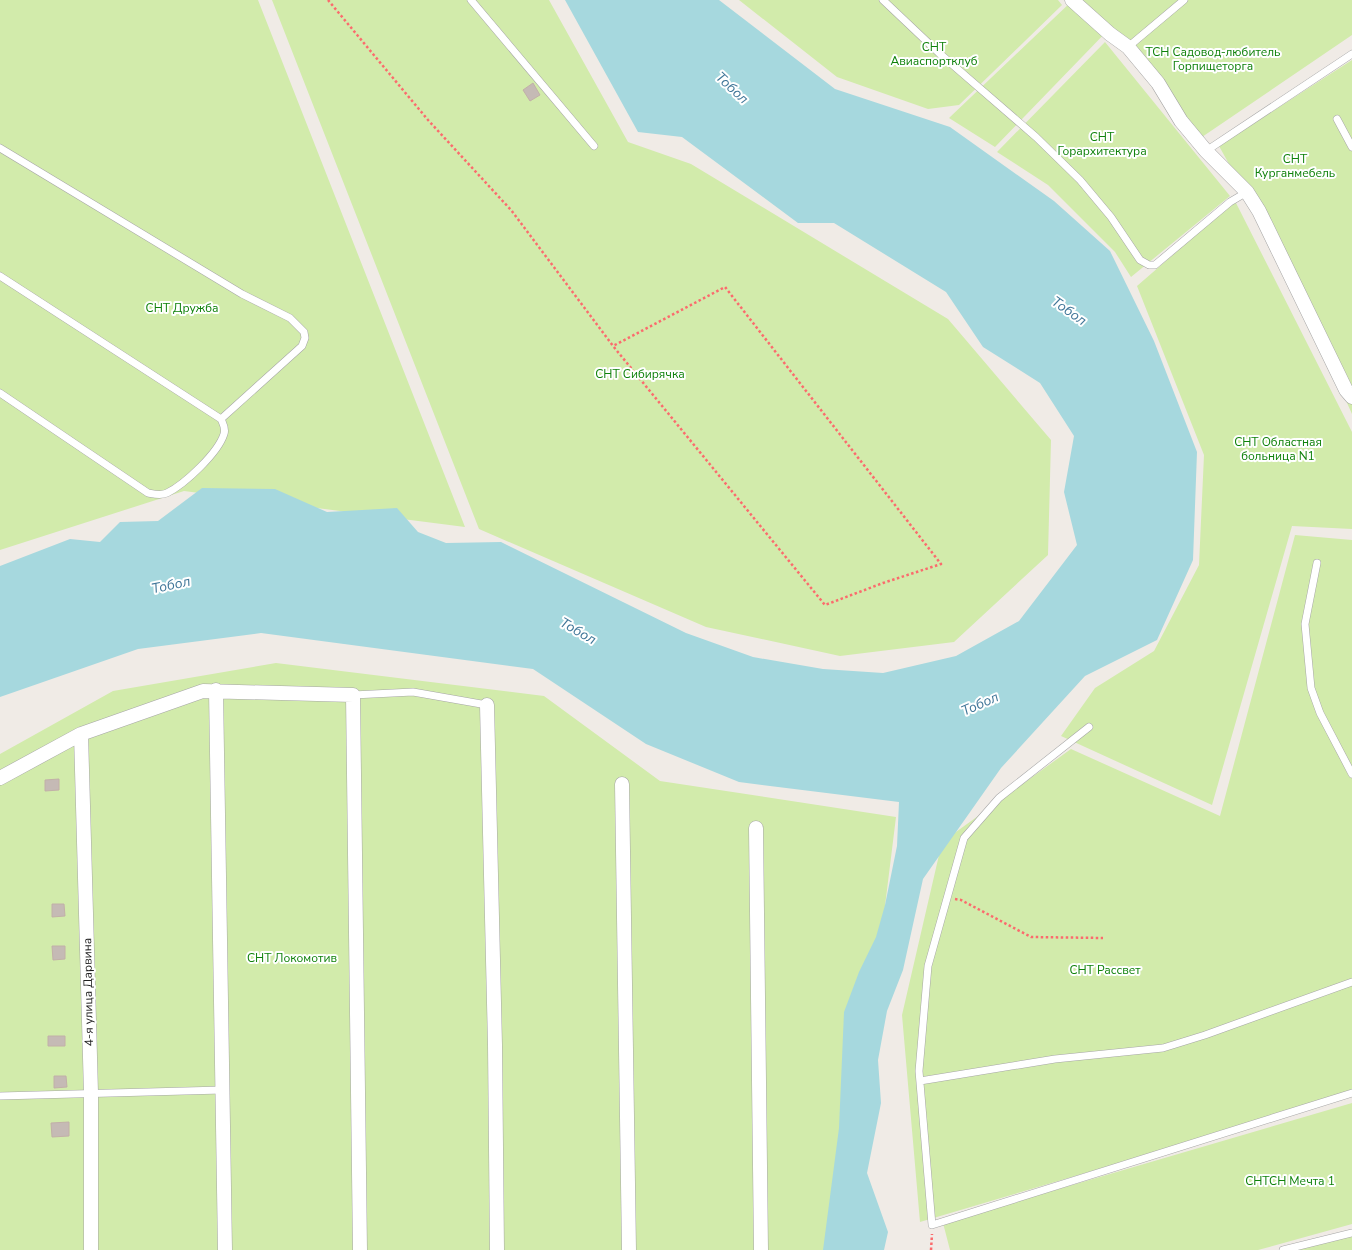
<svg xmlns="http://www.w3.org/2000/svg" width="1352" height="1250" font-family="'Nunito Sans',sans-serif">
<rect width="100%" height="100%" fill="#f0ebe6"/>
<!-- grass -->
<path fill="#d2ebab" d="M0,0H258L465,527L184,491L0,550Z
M272,0H549L628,142L691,164L948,319L1051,440L1048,555L954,642L840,656L706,627L479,529Z
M739,0H1058L1062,5L959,105L928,109L837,77Z
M1073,0H1352V35L1202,137L1111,27L995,147L949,118Z
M1105,42L1230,196L1131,277L1115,252L1048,185L997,152Z
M1352,60V414L1285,265L1219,146Z
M1235,201L1352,432V529L1292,526L1212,805L1061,736L1095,688L1154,651L1199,565L1204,455L1137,286Z
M1295,535L1352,540V1094L920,1222L902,1015L942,842L1071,749L1220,816Z
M276,663L544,696L660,781L896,817L848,1205L835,1250H0V754L113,691Z
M1352,1103V1224L1258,1250H950L943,1223Z
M1352,1232V1250H1284Z"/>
<!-- water -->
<path fill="#a6d8de" d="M565,0H719L835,89L950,127L1054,201L1110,251L1154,341L1197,452L1193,560L1157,640L1085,676L1001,768L923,879L903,970L887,1011L878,1060L881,1103L867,1173L888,1232L884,1250H823L839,1128L844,1012L859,972L876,937L885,905L897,846L899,802L739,782L646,744L533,669L261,633L138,649L0,697V566L70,539L100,542L120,522L158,521L202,488L275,489L327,512L397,508L418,532L446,543L501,542L686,633L753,657L823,669L883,673L956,656L1019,621L1077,545L1064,492L1074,436L1040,383L983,347L946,292L834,223H798L682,137L638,132Z"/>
<!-- building -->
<path fill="#c5bab5" stroke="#c2b0a8" d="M533,83L540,95L530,101L523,90Z
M59,779V790L45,791V780Z
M52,904H64L65,916L52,917Z
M52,946H65V959L53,960Z
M48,1036H65V1046H48Z
M54,1076H66L67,1087L54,1088Z
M69,1122V1136L52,1137L51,1123Z"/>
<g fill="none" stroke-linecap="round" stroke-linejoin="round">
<defs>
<path id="lane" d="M471,0L594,146
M883,0L939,53L1036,137L1080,180L1111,217L1140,260L1149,265H1155L1230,202L1247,192
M1128,47L1184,0
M1337,119L1352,147
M0,148L242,294L290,318L304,332L305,338L302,346L221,419C223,424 226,428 224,434C218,453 185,484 167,493C161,496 154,494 148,493L0,393
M1206,151L1352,54
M0,276L221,419
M1317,563L1305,624L1311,688L1320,713L1352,774
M353,695L413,692L487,705
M1089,727L999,798L964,838L928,966L919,1071L932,1225L1352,1093
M920,1081L1055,1059L1163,1048L1205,1035L1352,982
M0,1096L222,1090
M1283,1250L1352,1233"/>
<path id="street" d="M1072,0L1110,34L1128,47L1158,83L1181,121L1206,151L1247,192L1259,211L1346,390L1352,397
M216,690L225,1250
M487,705L495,1045L497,1250
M81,734L91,1093V1250
M0,778L81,734L203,691L353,695L360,1250
M622,784L629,1250
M756,828L761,1250"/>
</defs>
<!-- lane casing -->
<use href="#lane" stroke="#a6a6a6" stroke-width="8"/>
<!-- street casing -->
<use href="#street" stroke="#a6a6a6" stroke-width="15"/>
<!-- path -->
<path stroke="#fb6b6d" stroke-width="2.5" stroke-dasharray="2.5 2.5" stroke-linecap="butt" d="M328,0L428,120L511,210L613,346L825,605L883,583L941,564L725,287L613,346
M955,899L961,900L1031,937L1103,938
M931,1250L932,1234"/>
<!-- lane -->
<use href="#lane" stroke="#fff" stroke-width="7"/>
<!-- street -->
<use href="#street" stroke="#fff" stroke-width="14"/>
</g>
<g text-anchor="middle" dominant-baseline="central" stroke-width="4" stroke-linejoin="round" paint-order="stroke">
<!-- park labels -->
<g font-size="12" fill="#0e810a" stroke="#fff">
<text x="934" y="47">СНТ<tspan x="934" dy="14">Авиаспортклуб</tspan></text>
<text x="1213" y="52">ТСН Садовод-любитель<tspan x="1213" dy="14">Горпищеторга</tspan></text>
<text x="1102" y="137">СНТ<tspan x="1102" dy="14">Горархитектура</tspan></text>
<text x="1295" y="159">СНТ<tspan x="1295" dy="14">Курганмебель</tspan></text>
<text x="182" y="308">СНТ Дружба</text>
<text x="640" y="374">СНТ Сибирячка</text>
<text x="1278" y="442">СНТ Областная<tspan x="1278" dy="14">больница N1</tspan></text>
<text x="292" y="958">СНТ Локомотив</text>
<text x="1105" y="970">СНТ Рассвет</text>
<text x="1290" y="1181">СНТСН Мечта 1</text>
</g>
<!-- street labels -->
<g font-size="12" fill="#1f1f1f" stroke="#fff">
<text transform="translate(88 992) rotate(-91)">4-я улица Дарвина</text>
</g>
<!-- water labels -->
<g font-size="14" font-style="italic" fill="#417799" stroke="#fff">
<text transform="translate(732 88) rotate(43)">Тобол</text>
<text transform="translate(1069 311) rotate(35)">Тобол</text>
<text transform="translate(171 585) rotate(-12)">Тобол</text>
<text transform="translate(578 631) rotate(30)">Тобол</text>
<text transform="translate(980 704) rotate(-24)">Тобол</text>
</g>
</g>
</svg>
